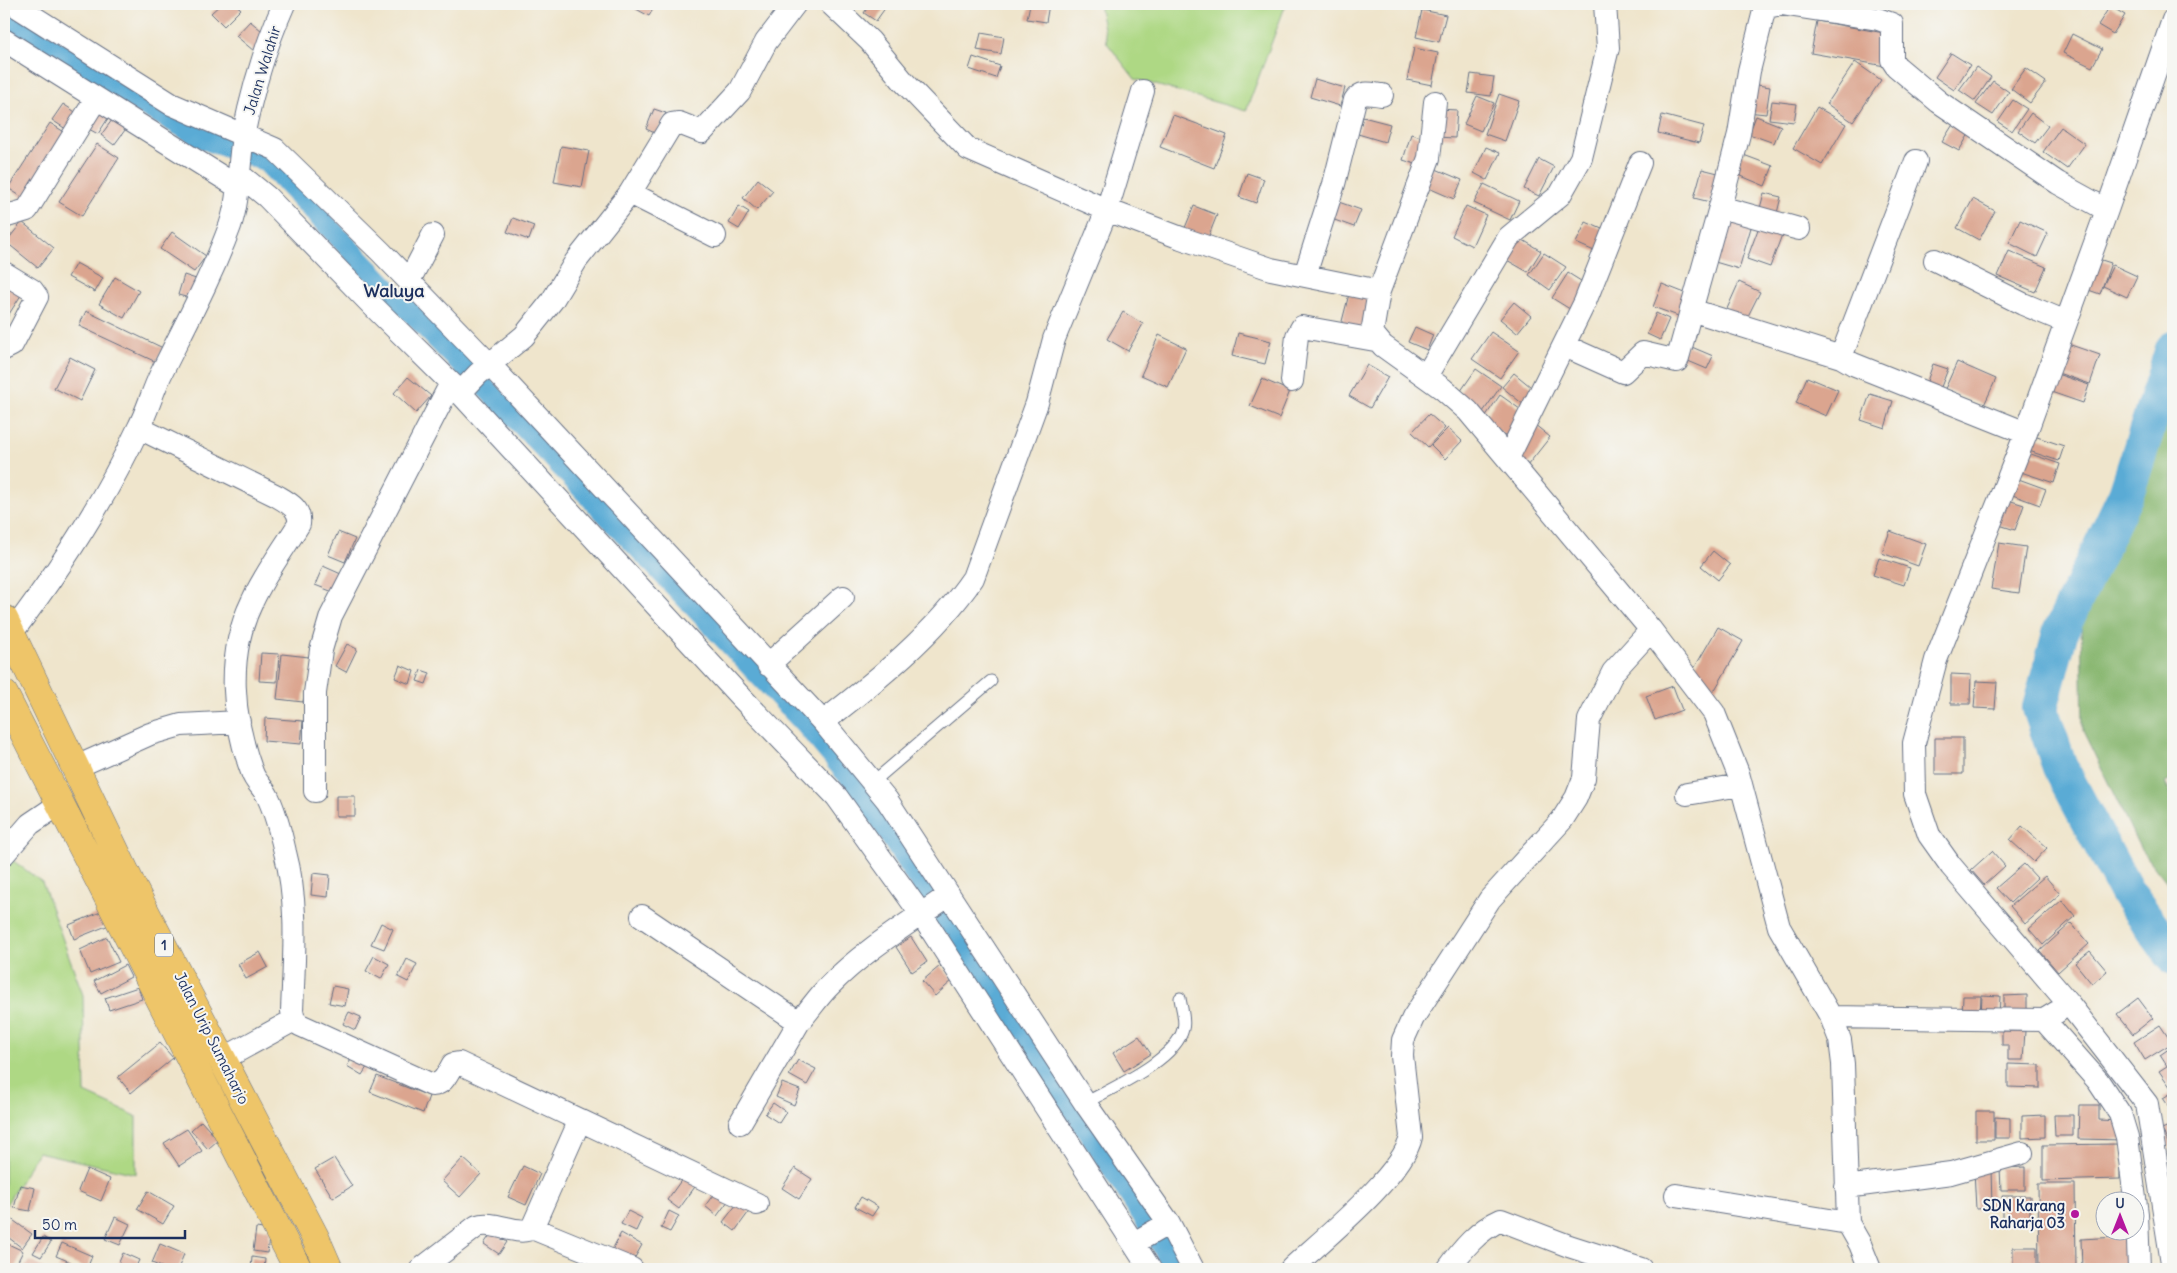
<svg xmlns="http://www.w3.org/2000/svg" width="2177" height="1273" font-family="Delius,sans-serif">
<rect width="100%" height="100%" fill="#f6f6f2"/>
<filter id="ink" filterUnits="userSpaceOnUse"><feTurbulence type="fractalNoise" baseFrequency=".02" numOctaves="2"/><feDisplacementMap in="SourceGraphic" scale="10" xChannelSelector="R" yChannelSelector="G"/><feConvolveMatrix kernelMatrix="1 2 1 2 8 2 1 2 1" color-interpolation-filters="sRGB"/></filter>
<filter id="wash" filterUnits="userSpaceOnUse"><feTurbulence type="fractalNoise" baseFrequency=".0096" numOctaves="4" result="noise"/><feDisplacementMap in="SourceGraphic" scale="20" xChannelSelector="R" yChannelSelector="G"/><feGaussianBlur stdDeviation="1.12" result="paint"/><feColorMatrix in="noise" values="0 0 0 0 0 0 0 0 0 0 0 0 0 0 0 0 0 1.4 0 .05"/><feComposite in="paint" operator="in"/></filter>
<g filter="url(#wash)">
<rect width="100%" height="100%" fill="#efe5cc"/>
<!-- green -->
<path fill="#aed884" stroke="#648471" d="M1099,4H1286L1246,111L1135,79L1107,43Z
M4,854L42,882L83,995L85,1093L136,1116V1174L38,1152L6,1205L4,1204Z"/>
<!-- forest -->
<path fill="#8ab872" stroke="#527468" d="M2173,395V779L2165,783L2173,798V890L2140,848L2083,731L2081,620Z"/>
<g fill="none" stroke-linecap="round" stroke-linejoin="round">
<!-- canal -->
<path stroke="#5aabd5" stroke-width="21" d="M4,17L128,96L204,139L265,161L446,349L491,393L805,724L865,796L912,871L1096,1144L1162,1246L1173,1269"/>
<!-- river -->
<path stroke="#5aabd5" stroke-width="36" d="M2173,349L2126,494L2061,630L2040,708L2060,767L2126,891L2173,956"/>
</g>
<g id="blocks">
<!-- building -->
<path fill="#dba58f" d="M221,4H235L241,9L224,26L211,13Z
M627,4H656L649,16Z
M870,4H888L876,21L864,13Z
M935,4H949L947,8Z
M1030,4H1049L1046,22L1027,19Z
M2110,6L2125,15L2113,34L2098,25Z
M1422,10L1446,15L1439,42L1416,37Z
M250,21L267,35L254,51L236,36Z
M1817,21L1890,34L1885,66L1811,53Z
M981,33L1004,37L1001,54L977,50Z
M2072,34L2102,49L2092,67L2063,53Z
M1414,48L1438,53L1432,85L1407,80Z
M1951,53L1970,65L1954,90L1935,77Z
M973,57L1000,66L996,78L969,69Z
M1855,62L1881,80L1853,122L1827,104Z
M1976,67L1991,77L1975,101L1959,90Z
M2026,68L2046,82L2030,103L2011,89Z
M1471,74L1494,77L1491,96L1468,93Z
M1315,79L1345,88L1340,106L1310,97Z
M1993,81L2009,92L1993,115L1976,104Z
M1751,84L1770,87L1766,114L1747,112Z
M1499,94L1519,101L1505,141L1485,134Z
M1477,96L1494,103L1481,131L1464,124Z
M2013,100L2027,109L2012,131L1998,122Z
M1772,101L1797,104L1794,122L1769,119Z
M63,104L83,117L72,133L52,120Z
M100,105L112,112L98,134L87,128Z
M1817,107L1846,124L1822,165L1793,148Z
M654,109L666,113L657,134L646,129Z
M1438,109L1457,110L1455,138L1436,137Z
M2031,113L2048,126L2035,143L2018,131Z
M1173,115L1227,135L1214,168L1160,147Z
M1662,115L1704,126L1699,143L1658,133Z
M115,116L128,126L114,145L101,135Z
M1756,116L1781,126L1774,143L1749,134Z
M1363,117L1390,124L1385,142L1358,134Z
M1957,118L1973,127L1959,151L1942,142Z
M50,123L69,135L28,201L8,188Z
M2061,127L2085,144L2067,169L2043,152Z
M1411,134L1431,140L1422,166L1403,160Z
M97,144L119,158L82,216L59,202Z
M561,146L589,151L582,187L554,182Z
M1486,147L1500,153L1487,180L1474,173Z
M1741,154L1773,166L1765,186L1734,173Z
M1539,159L1554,167L1539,196L1524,189Z
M1431,167L1462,180L1454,199L1424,186Z
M1702,169L1718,173L1710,202L1694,198Z
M1247,173L1264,179L1256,203L1239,197Z
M758,179L773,191L757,210L743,198Z
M1484,184L1519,201L1510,220L1474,203Z
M1764,193L1781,197L1776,217L1759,212Z
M1973,199L1995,211L1979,240L1957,228Z
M1336,201L1361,210L1354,227L1329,218Z
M739,206L749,212L739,229L729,223Z
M1194,206L1217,215L1205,245L1182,235Z
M1466,206L1486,215L1472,246L1452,236Z
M1728,217L1752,224L1739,269L1715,262Z
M513,218L534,226L529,240L507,232Z
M2020,220L2048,233L2037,257L2009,243Z
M22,222L54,248L38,268L6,242Z
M1586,222L1611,233L1601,254L1576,243Z
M1760,224L1783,232L1770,267L1747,259Z
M172,232L206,256L194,272L160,249Z
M1518,237L1541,251L1528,272L1505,259Z
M2009,251L2046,267L2035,292L1998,276Z
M1544,253L1566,267L1550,290L1529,275Z
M2092,257L2111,263L2100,294L2080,287Z
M76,263L103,278L95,292L68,277Z
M2113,265L2137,276L2127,297L2103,286Z
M1568,273L1589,286L1573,311L1552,298Z
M184,275L196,279L190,298L178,295Z
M115,277L139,291L124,318L99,304Z
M4,280L23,292L4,322Z
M1739,282L1760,292L1746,320L1726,311Z
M1662,284L1690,295L1681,317L1653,307Z
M1349,294L1370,299L1361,334L1340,329Z
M1514,302L1531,316L1517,333L1500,319Z
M86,311L163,348L156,362L79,326Z
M1123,312L1143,324L1128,351L1107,339Z
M1656,313L1669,319L1660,340L1647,334Z
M1415,327L1433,335L1427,350L1408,342Z
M1491,332L1519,351L1500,378L1472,359Z
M1238,333L1271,341L1265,364L1232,356Z
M1159,335L1186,348L1168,387L1141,375Z
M2068,344L2100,355L2090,384L2058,373Z
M1687,345L1713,356L1707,369L1681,358Z
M70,357L95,370L80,401L54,388Z
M1957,362L1996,379L1984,405L1945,389Z
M1933,364L1948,369L1939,392L1925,387Z
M1367,365L1388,377L1370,408L1349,396Z
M1476,369L1501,386L1483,412L1458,395Z
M1514,373L1536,391L1524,405L1502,387Z
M2057,374L2089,385L2083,403L2051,392Z
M408,377L431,396L416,413L394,393Z
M1807,377L1838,390L1826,416L1796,403Z
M1262,379L1290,391L1279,418L1250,406Z
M1870,394L1893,401L1885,428L1861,420Z
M1500,395L1527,414L1510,439L1483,420Z
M1429,414L1445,428L1428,447L1412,432Z
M1534,424L1550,437L1527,466L1511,454Z
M1448,428L1462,441L1445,459L1431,445Z
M2034,436L2064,446L2059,461L2029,451Z
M2025,452L2060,464L2054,483L2018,471Z
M2013,477L2046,489L2040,505L2007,493Z
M2002,498L2024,505L2015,530L1993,523Z
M1890,531L1926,544L1918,566L1882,553Z
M338,532L355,539L345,562L328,555Z
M1999,543L2026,547L2019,593L1991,589Z
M1713,551L1730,565L1718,580L1701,566Z
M1879,558L1910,568L1904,585L1873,575Z
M323,566L341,574L333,592L315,585Z
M1718,627L1743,641L1713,693L1688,679Z
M347,644L357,649L346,672L335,666Z
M261,653L279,654L277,682L259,681Z
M282,654L309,657L303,702L277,699Z
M400,665L414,671L410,684L395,678Z
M421,670L430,673L426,684L417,681Z
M1951,674L1971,675L1970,704H1951Z
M1976,681L1997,682L1995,709L1974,708Z
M1673,686L1682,710L1655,720L1646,696Z
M265,718L303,721L301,744L264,741Z
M1935,738H1963V774H1935Z
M336,796H355V816H336Z
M2022,826L2047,848L2034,862L2010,840Z
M1992,851L2005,866L1984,885L1971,870Z
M2024,864L2037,878L2010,903L1996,888Z
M313,873L330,875L328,897L311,895Z
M2045,876L2060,894L2025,924L2010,906Z
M2062,900L2075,916L2043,945L2029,929Z
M103,911L109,925L74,939L69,925Z
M381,923L393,929L384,949L371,944Z
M2071,923L2089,944L2058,972L2040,951Z
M107,937L119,962L90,974L80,950Z
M911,937L927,962L912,972L896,947Z
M2090,951L2107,971L2092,984L2075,963Z
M260,952L268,967L246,979L238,964Z
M374,956L389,964L381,979L366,971Z
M407,959L417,964L408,982L398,977Z
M125,965L131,977L101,993L94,981Z
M940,966L953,980L935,996L922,981Z
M333,986L348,989L345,1006L329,1003Z
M138,987L142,999L109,1010L105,998Z
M1982,995L2000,996L1999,1018L1981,1017Z
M2027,995V1018L2004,1019V996Z
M1963,996H1981L1980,1018L1962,1017Z
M2138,998L2153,1018L2133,1034L2117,1014Z
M349,1012L361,1017L355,1030L343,1024Z
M2160,1025L2172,1043L2145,1060L2134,1042Z
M2002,1031H2025L2023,1060H2008V1045H2002Z
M1139,1036L1151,1054L1124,1071L1113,1053Z
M160,1043L173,1058L131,1093L118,1077Z
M2173,1046V1091L2159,1071L2167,1066L2160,1055Z
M354,1055L369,1064L362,1075L347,1066Z
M798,1060L816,1069L807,1085L789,1075Z
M2008,1064L2040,1065V1088L2008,1087Z
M377,1076L429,1096L423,1113L370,1092Z
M782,1083L800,1090L794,1105L776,1097Z
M2173,1092V1113L2163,1098Z
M773,1103L786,1112L779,1123L765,1114Z
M2079,1105H2099V1120L2120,1121L2124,1140L2078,1139Z
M1976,1111H1994V1140H1976Z
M2045,1115V1137L2022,1138V1116Z
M2054,1115H2073V1136H2055Z
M1995,1117L2010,1118V1138H1995Z
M201,1121L218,1140L208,1149L191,1130Z
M2173,1124V1149L2171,1150L2162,1129Z
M187,1129L202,1151L179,1166L164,1143Z
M2120,1144V1179L2043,1181V1145Z
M334,1158L352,1186L333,1198L315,1169Z
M463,1158L481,1174L460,1197L442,1181Z
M523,1166L540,1174L526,1205L508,1197Z
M2025,1167V1190H2001L2000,1168Z
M795,1168L812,1179L799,1199L782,1188Z
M87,1169L110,1179L101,1201L78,1191Z
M1991,1169L1992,1208L1976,1209L1974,1170Z
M685,1175L697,1184L679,1209L667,1200Z
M2038,1184H2075L2076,1269H2039Z
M20,1185L35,1188L30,1211L14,1208Z
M718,1188L731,1197L717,1216L705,1206Z
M148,1191L174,1206L163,1224L137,1209Z
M2002,1196H2030V1220L2002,1219Z
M861,1197L878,1207L872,1216L855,1207Z
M740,1200L751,1209L735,1231L723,1222Z
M628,1211L642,1218L636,1231L621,1224Z
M669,1211L679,1216L670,1232L661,1228Z
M115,1217L130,1224L120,1245L105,1239Z
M10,1218L32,1234L22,1248L4,1234V1226Z
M256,1228L270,1230L267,1253L253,1251Z
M492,1232L507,1242L499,1254L484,1244Z
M621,1233L642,1245L633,1261L612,1250Z
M2136,1236L2137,1266L2082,1269L2081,1239Z
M43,1237L51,1242L41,1257L33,1253Z
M4,1242L23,1251L14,1269L4,1267Z
M62,1243L92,1256L87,1269L56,1256Z
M160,1244L184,1254L178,1269H166L152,1263Z
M2013,1247H2037V1269H2013Z
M123,1253L139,1260L135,1269H116Z
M252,1257L265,1259L264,1269H251Z
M29,1261L45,1269H24Z
M60,1264L71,1269H58Z"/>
</g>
</g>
<g filter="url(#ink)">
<use href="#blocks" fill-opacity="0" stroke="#656f84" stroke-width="1"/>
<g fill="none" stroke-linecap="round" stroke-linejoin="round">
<defs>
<path id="service" d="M873,782L991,681
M1085,1103C1112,1088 1176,1060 1183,1029C1186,1020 1181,1007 1180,998"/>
<path id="minor" d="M13,4L171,104L275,149L381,252L490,365L823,722L887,800L1085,1103L1169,1223L1193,1269
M831,4L870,41L903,81L968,149L1107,210L1181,238L1271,269L1379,291
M4,40L238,187
M1435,102L1429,158L1379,291L1372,333L1383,346L1443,389L1468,411L1651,630L1714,713L1738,773L1779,927L1831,1017L1840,1040L1843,1064L1848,1223L1860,1244L1870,1269
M240,175L267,197L375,308L451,383L738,694L837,797L921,914L1150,1269
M630,193L672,124L679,123L702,132L740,91L766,42L795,4
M1720,207L1739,134L1749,71L1764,11L1767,7L1781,4L1878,19L1892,24V60L1896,66L1939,102L2058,183L2107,210
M4,217L27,210L96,99
M1935,260L2023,304L2066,322
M4,273L32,290L37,297L12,345L4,349
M1305,275L1334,184L1355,100C1362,90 1372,94 1382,95
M409,281L433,235
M1691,310L1841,357L1853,364L2026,433
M1565,346L1623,372L1643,353L1677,361L1720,207L1799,229
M1841,357L1916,161
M1426,376L1509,237L1560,195L1581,158L1608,48L1605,4
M1292,381L1297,336L1302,327L1375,340
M460,393L478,374L524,336L552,301L576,261L630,193L715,236
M139,428L277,496C289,503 301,509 299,524C283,550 264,575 252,602C226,655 232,718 252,772C255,782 264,788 268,797C276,814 281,834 285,852C299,904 294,957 292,1011L294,1020L300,1025L432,1085C444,1084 447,1074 453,1064L459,1063L757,1204
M1508,458L1585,302L1640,163
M11,634C60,569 104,502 138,429C147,412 152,393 160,376C184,327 211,278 230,226C240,197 238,166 243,137C252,91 265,47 284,4
M768,665L843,597
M823,722C876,681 935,634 973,578L1037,403L1054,339L1107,210L1143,91
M74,768L150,734L181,725L239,722
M315,791V693L321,650L331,616L451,383
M1687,794L1741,785
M4,854L30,824L61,803
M642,916L799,1022C809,1011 818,997 829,986C864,950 908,924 949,895
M1831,1017L2044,1020L2057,1012
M2044,1020L2098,1081L2120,1114L2127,1137L2137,1214L2139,1269
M223,1059L294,1020
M740,1123L799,1022
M1846,1187L1951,1173L2022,1153
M1676,1195L1848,1223
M532,1228L632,1269
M1134,1243L1169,1223
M421,1269L477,1226C494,1220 519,1237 532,1228L580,1120
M1291,1269C1322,1240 1403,1175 1411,1137L1402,1056L1403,1040L1413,1018L1490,899L1562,820L1576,798L1584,778L1589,720L1613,672L1651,630
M1448,1269C1462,1250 1478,1230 1501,1220L1569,1246L1641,1269
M2173,1269L2147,1104L2069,1004L1951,866L1929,835L1915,794L1914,743L1936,660L2026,433L2107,210L2173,20"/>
<path id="trunk" d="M4,619L135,892L315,1237L329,1269
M4,694L298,1269"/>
</defs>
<!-- service casing -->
<use href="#service" stroke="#656f84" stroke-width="13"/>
<!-- minor casing -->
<use href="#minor" stroke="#656f84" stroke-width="24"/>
<!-- trunk casing -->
<use href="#trunk" stroke="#656f84" stroke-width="29"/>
<!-- service -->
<use href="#service" stroke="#fff" stroke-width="11"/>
<!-- minor -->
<use href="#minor" stroke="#fff" stroke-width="22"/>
<!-- trunk -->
<use href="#trunk" stroke="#eec569" stroke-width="28"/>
</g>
</g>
<!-- markers -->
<circle fill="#b5179e" stroke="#f6f6f2" stroke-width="2" cx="2075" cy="1214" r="5"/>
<g text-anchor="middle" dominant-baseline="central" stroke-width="4" stroke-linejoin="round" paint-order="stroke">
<!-- shield labels -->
<rect fill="#f6f6f2" stroke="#5d6b8a" stroke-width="1" x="155" y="933.5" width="18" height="23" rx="4"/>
<g font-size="14" font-weight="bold" fill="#1b2f5e">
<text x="164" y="945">1</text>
</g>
<!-- street labels -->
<g font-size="15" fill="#1b2f5e" stroke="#f6f6f2">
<text transform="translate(262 70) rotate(-73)">Jalan Walahir</text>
<text transform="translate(212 1038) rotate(63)">Jalan Urip Sumaharjo</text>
</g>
<!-- poi labels -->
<g font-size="15" font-weight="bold" fill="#1b2f5e" stroke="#f6f6f2" text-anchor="end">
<text x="2065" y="1205">SDN Karang<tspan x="2065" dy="17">Raharja 03</tspan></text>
</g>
<!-- quarter labels -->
<g font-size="18" font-weight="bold" fill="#1b2f5e" stroke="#f6f6f2">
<text x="394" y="290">Waluya</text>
</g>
</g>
<!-- margin -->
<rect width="2177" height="1273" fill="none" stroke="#f6f6f2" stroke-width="20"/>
<!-- north arrow -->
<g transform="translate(2120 1216)"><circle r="24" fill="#f6f6f2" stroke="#9ea6b7"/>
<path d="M0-4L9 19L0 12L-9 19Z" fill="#b5179e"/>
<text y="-8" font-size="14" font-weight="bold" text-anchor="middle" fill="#1b2f5e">U</text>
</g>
<!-- scale -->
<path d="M35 1230v8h150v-8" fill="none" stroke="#1b2f5e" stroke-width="2.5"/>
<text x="42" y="1230" font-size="15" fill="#1b2f5e" stroke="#f6f6f2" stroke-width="4" paint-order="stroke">50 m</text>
</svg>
